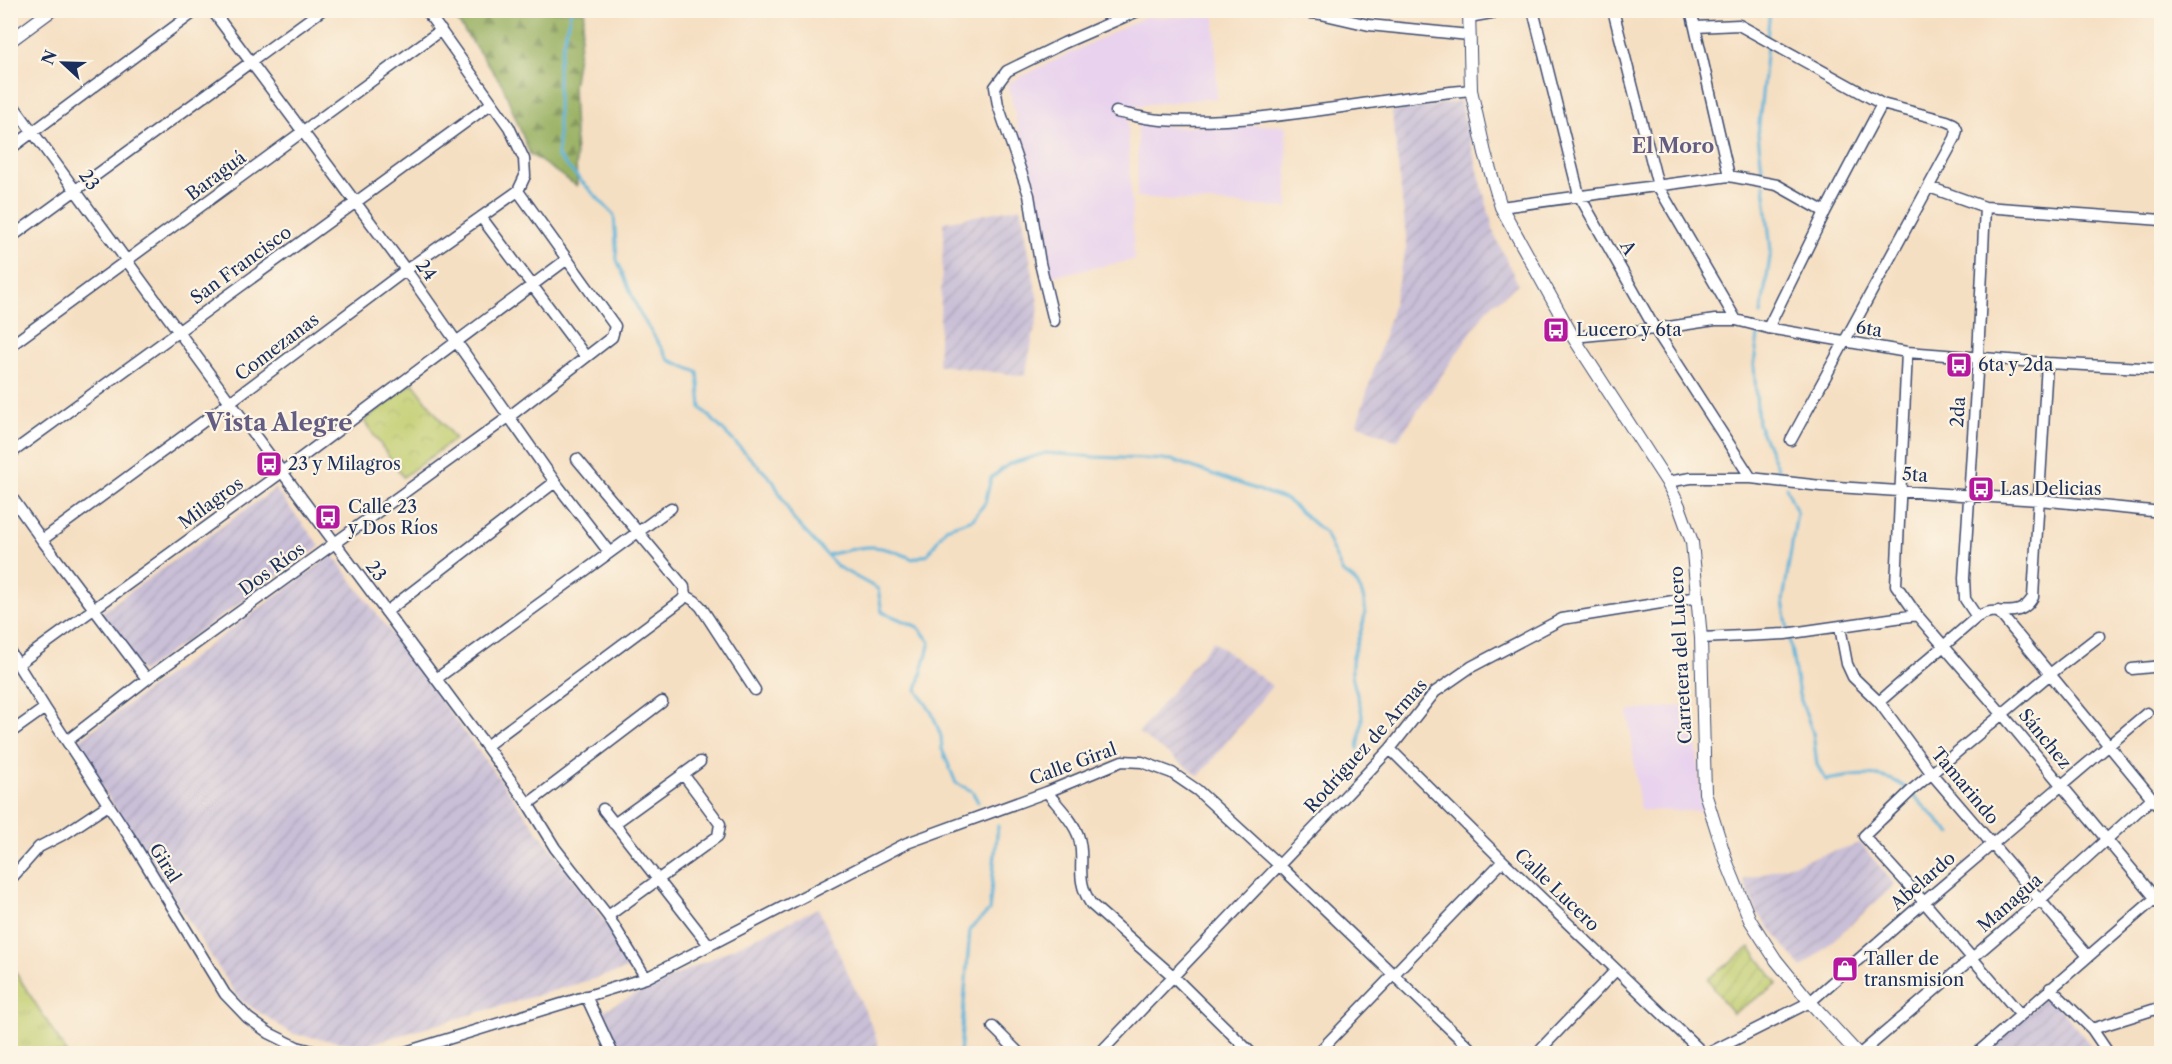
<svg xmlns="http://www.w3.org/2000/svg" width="2172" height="1064" font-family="'Libre Caslon Text',serif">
<defs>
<pattern id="industrial-furrows" width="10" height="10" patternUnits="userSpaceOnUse" patternTransform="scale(1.5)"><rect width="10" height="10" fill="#c9bfd7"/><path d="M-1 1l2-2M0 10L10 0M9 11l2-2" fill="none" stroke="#aca4bb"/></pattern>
<pattern id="grass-tufts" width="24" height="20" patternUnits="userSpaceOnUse" patternTransform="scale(1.5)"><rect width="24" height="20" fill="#c1cd6f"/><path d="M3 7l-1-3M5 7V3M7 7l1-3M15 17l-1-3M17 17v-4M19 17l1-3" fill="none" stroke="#a5b063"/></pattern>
<pattern id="forest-firs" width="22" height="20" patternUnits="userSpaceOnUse" patternTransform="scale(1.5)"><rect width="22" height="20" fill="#98b062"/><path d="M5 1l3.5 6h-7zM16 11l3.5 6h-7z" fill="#7b9054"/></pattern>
<pattern id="park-crowns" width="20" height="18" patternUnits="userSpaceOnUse" patternTransform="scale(1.5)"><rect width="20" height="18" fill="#c1cd6f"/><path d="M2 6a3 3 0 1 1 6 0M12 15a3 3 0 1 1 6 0" fill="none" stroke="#a5b063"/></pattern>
<pattern id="garden-furrows" width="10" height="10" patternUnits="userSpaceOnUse" patternTransform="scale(1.5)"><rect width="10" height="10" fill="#c1cd6f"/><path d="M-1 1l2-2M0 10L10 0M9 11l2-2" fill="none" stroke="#a5b063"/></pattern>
</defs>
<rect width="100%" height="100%" fill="#fcf5e5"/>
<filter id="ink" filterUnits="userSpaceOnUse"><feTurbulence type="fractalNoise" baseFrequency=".0167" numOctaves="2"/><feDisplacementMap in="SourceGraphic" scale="12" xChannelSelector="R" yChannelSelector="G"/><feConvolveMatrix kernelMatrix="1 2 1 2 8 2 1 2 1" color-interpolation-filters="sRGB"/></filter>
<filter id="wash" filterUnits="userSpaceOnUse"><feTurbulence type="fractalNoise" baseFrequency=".008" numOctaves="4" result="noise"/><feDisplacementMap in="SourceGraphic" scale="24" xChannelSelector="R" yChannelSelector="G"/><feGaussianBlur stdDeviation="1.35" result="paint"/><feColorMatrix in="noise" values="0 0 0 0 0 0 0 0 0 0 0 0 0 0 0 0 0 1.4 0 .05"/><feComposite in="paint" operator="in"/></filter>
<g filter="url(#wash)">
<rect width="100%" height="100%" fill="#f5dfc2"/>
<!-- built -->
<path fill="#e8d2ee" d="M1145,17H1215L1217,98L1129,106L1128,125L1134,260L1052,276L1008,83Z
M1138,124L1183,127L1286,125L1288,208L1137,197Z
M1693,705L1702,811L1640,810L1628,711Z"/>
<!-- industrial -->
<path fill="url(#industrial-furrows)" d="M1460,101L1495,236L1518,284L1487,309L1397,441L1357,424L1390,317L1407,244L1392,112Z
M1021,207L1039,308L1025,376L938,365L944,222Z
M275,489L320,546L142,672L99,614Z
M333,555L638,966L363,1046L293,1034L239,999L74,744Z
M1213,641L1272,686L1199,776L1138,733Z
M1860,843L1895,885L1802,968L1757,912L1743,880Z
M818,908L871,1024L881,1053H617L597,1013Z
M2048,994L2097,1053L1985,1054Z"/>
<!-- grass -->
<path fill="url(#grass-tufts)" stroke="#6e7e66" stroke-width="1.5" d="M10,965H11L67,1053H11Z"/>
<!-- forest -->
<path fill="url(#forest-firs)" stroke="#5a7060" stroke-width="1.5" d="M450,11H585L573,87L577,186L530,154L502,84Z"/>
<!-- park -->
<path fill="url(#park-crowns)" stroke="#6e7e66" stroke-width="1.5" d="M413,383L455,439L403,477L364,421Z"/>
<!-- garden -->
<path fill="url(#garden-furrows)" stroke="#6e7e66" stroke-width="1.5" d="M1750,947L1778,984L1732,1014L1708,979Z"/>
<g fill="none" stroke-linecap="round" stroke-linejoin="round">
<!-- stream -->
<path stroke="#5db4da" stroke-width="3" d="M571,10L558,65V157L614,215L617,260L640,314L669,360L698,372L701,408L773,481L794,520L838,567L878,589L882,612L918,627L930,642L917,690L932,713L941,736L942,749L956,783L972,791L978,802
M1767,38L1770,10
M1763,179L1758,134L1767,45
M1761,314L1771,251L1764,185
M1759,329L1754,364L1758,424L1781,476
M1786,487L1797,512L1783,601L1799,695L1813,733L1817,765L1826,780C1853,775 1885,769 1908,790
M827,555C865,546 875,541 913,559L928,554L946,528L973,519L985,503L991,478L1009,464L1046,453L1094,457L1172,460L1287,500L1325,533L1343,573C1359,579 1368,601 1364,619C1361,636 1350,654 1352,673C1353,687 1362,705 1362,717C1362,728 1359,739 1358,749
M1913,795L1951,834
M960,1054L970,929L989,911L998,826"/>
</g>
</g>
<g filter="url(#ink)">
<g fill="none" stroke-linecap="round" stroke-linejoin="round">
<defs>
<path id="minor" d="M212,10L406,270L555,482L609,552
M1282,10L1321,14L1369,25L1469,35
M1533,10L1579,195L1655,329L1751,478
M1613,10L1658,186L1736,320
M1691,10L1729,176
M1469,17L1508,10
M1695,27L1739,25L1882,104L1947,121L1954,124L1957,130L1955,138L1791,440
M10,101L230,402L486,746L528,804L555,848L608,916L646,978
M1116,112C1131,115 1146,119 1161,120C1265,126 1368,99 1471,90
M10,149L197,10
M1929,187L1985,207L2162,220
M1501,207L1729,176L1777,185L1825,212
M481,217L586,357
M10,238L322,10
M1054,321L1040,263L1029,195L998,105L995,87L1007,71L1064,43L1140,10
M1768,328L1825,212L1882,104
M1573,337L1655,329L1715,320H1736L1768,328L1907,352L2047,363L2162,369
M10,346L441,30
M1907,352L1896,585L1917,615L2003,715L2162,906
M10,454L492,103
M1667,482L1691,478H1751L1821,486L2039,500L2162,512
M10,495L42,540L147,679
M42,540L230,402L406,270L518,191L525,176L524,159L509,127L426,10
M685,595L695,601L701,607L755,690
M1998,611L2162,810
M386,612L555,482
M1977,617L1965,599L1964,578L1978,357L1985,207
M1840,627L1847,664L1853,677L1879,702L1932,774L2087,955
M1701,638L1785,634L1917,615
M10,652L45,708L129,836L225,994L248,1018L269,1033L297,1047L324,1054
M18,664L282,472L566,260
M2132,669L2162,666
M436,679L671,508
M1879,702L1977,617C1999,603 2018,623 2033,597L2047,363
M10,733L45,708
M67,741L147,679L510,416L612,337L615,326L518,191
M486,746L682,600L685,595L684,587L577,459
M1390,749L1503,861L1704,1054
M1047,792C1057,805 1072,819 1078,835C1087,860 1073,876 1091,904L1173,976L1252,1054
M528,804L662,702
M603,809L709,945
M614,824L700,762
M10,880L39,847L66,833L108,805
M608,916L718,836L720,824L683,774
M2050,988L2092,1029L2109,1054
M586,996L613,1054
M2020,1014L1924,902L1864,836L1913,789L2050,674L2099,636
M993,1027L1020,1054
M2092,1029L2162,1007
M399,1054L646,978L907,843L1047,792L1122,761L1142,762L1172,773L1197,790L1279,865L1476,1054
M1099,1054L1390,749L1435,692L1471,667L1562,619L1698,597
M1317,1054L1503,861
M1536,1054L1616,970
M1707,1054L1810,1002L1924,902L2147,713
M1860,1054L2040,900L2151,799
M1976,1054L2159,895"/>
<path id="major" d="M1469,10L1471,90L1485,153L1501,207L1573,337L1667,482L1679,506L1692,542L1701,638L1705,793L1727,863L1750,920L1776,960L1810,1002L1858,1054
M10,41L52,10"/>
</defs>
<!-- minor casing -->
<use href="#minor" stroke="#3c496d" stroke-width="13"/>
<!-- major casing -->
<use href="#major" stroke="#3c496d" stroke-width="14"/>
<!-- minor -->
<use href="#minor" stroke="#fff" stroke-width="10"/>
<!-- major -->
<use href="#major" stroke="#fff" stroke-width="12"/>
</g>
</g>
<!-- icons -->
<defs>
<symbol id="bus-square" viewBox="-11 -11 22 22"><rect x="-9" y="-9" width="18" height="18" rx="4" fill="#b5179e" stroke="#fcf5e5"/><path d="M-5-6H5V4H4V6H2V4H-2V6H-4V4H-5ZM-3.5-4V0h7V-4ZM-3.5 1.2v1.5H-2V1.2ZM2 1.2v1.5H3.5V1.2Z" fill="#fff"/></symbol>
<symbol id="shop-square" viewBox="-11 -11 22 22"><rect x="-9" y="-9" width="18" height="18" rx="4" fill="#b5179e" stroke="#fcf5e5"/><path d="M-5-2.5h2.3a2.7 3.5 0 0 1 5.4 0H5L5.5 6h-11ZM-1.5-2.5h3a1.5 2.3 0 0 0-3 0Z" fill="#fff"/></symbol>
</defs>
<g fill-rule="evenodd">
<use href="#bus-square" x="1541" y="315" width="30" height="30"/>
<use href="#bus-square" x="1944" y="350" width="30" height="30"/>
<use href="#bus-square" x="254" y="449" width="30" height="30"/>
<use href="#bus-square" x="1966" y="474" width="30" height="30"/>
<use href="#bus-square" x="313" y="502" width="30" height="30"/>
<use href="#shop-square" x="1830" y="954" width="30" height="30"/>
</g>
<g text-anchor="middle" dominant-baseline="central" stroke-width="4.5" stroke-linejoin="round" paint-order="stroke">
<!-- street labels -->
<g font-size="18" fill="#1b2f5e" stroke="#fcf5e5">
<text transform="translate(216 176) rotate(-37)">Baraguá</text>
<text transform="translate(89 180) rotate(54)">23</text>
<text transform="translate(1628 248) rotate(61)">A</text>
<text transform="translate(241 265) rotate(-36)">San Francisco</text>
<text transform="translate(426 270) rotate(54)">24</text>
<text transform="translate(1869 329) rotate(9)">6ta</text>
<text transform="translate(277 347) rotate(-37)">Comezanas</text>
<text transform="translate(1958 412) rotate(-86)">2da</text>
<text transform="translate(1915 475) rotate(4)">5ta</text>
<text transform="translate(211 503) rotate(-36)">Milagros</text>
<text transform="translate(272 569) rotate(-36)">Dos Ríos</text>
<text transform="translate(376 571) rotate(53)">23</text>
<text transform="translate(1681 655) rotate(-93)">Carretera del Lucero</text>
<text transform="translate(2045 739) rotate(51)">Sánchez</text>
<text transform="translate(1366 746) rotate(-48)">Rodríguez de Armas</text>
<text transform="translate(1073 764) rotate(-20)">Calle Giral</text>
<text transform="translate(1965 786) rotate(50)">Tamarindo</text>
<text transform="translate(165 863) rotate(58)">Giral</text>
<text transform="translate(1923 881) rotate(-41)">Abelardo</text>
<text transform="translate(1557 890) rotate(44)">Calle Lucero</text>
<text transform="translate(2010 903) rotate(-41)">Managua</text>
</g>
<!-- poi labels -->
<g font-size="18" fill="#1b2f5e" stroke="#fcf5e5" text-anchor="start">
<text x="1576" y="330">Lucero y 6ta</text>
<text x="1978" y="365">6ta y 2da</text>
<text x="288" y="464">23 y Milagros</text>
<text x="2000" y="489">Las Delicias</text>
<text x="348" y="507">Calle 23<tspan x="348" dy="21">y Dos Ríos</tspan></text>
<text x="1864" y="959">Taller de<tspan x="1864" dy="21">transmision</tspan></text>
</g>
<!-- neighbourhood labels -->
<g font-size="20" font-weight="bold" fill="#635c83" stroke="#fcf5e5">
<text x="1673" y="146">El Moro</text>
</g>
<!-- district labels -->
<g font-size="24" font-weight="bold" fill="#635c83" stroke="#fcf5e5">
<text x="279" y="422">Vista Alegre</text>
</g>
</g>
<!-- margin -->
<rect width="2172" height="1064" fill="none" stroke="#fcf5e5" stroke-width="36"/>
<!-- north arrow -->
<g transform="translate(63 63) rotate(292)" stroke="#fcf5e5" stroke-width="4.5" paint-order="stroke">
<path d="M0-4.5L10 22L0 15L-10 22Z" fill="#1b2f5e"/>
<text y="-9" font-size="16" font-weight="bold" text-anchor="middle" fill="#1b2f5e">N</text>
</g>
</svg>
